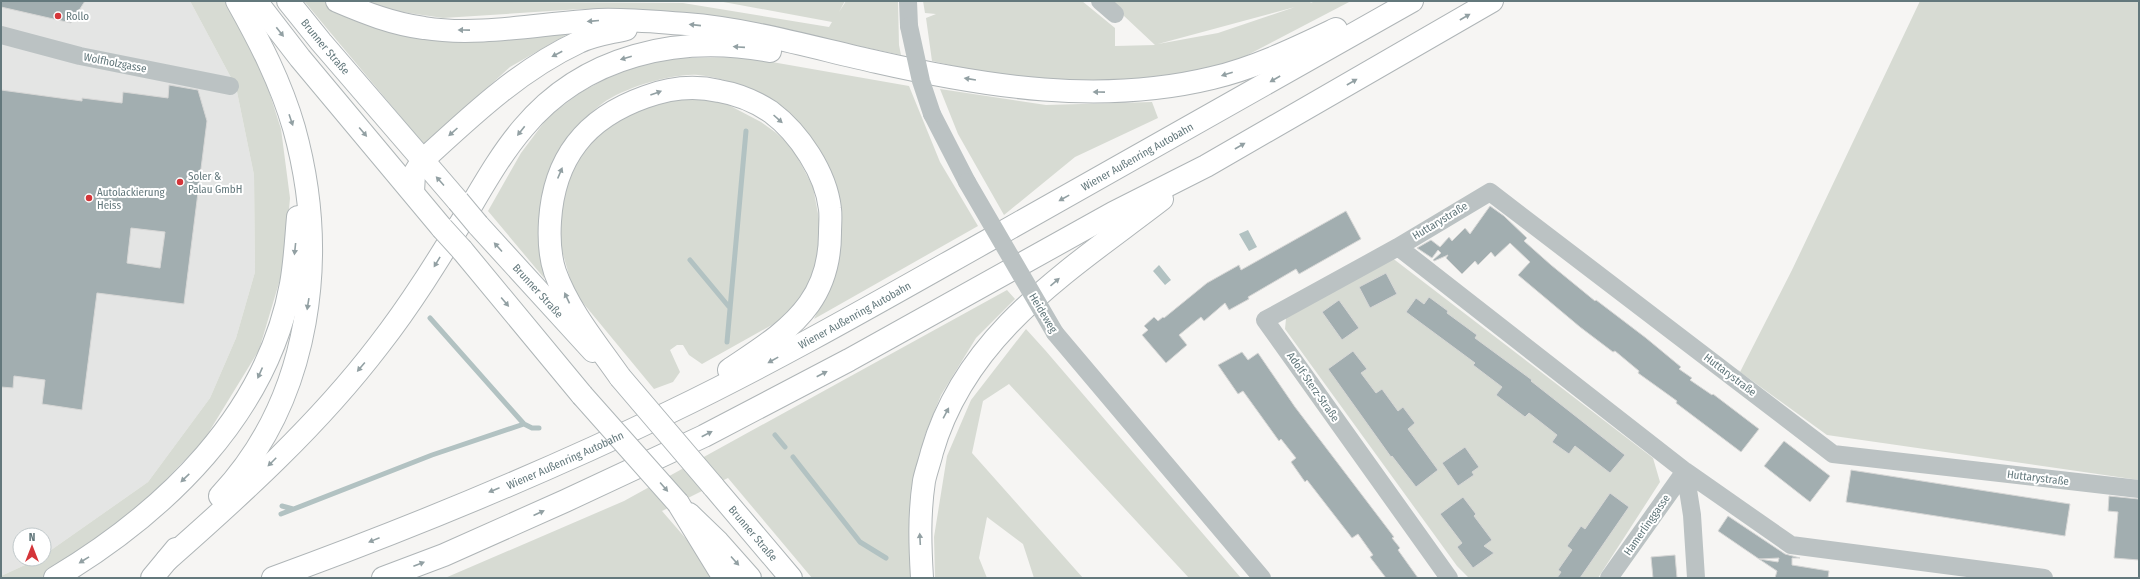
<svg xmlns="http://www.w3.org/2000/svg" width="2140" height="579" font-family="'Fira Sans Condensed',sans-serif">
<rect width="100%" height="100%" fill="#f6f5f3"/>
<!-- built -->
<path fill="#e4e5e4" d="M1,1H190L236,87L254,175L255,272L236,338L210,398L148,482L44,555V535H20V559H38L1,576Z"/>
<!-- green -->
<path fill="#d7dbd3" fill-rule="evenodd" d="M190,1H227L258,57L281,129L290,198L284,266L259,350L204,440L129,518L41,578H1V576L38,559H44V555L148,482L210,398L236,338L255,272L254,175L236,87Z
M304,1H323L377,26L566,32V35L510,67L422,147L401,117Z
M367,1L683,3L829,27L832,22L718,1H845L839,12L846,1H898L899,45L901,55L723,17L581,9L443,18L395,11Z
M923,1H1082L1115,28V46L1155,45L1108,1H1312L1310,3L1316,1H1351L1238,60L1168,78L1073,83L995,75L932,61L926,18L936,14L925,13ZM1295,7L1218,33L1158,44Z
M1920,1H2139V480L1827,435L1740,372L1792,270Z
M744,57L909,86L940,162L978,226L814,319L837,270L841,220L759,93C740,85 719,77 698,75C672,73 624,88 603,103C586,115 561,146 552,164C535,197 540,242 544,278L488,211L521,153L548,117L581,92L617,73L648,62L677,58Z
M940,89L1046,105L1152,102L1158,118L1075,157L1004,215L958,134Z
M664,99L719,100L761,122L775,132L792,147L813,187L822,235L813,279L786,317L702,364L689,355L683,345H677L670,350L680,372L673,382L654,389L574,292L560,244L559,194L576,162L596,135L620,113Z
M1391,257L1653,458L1660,482L1598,578H1469L1457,566L1285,329L1287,308Z
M1007,290L1015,299L976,338L941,395L925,435L920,464L914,578H812L728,478L662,511L694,548L713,578H445L624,501Z
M1026,329L1045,350L1241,578H1189L1009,384L983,401L972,453L1083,578H1034L1023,544L987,517L979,558L987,578H935L934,537L947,456L971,400Z"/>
<!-- water -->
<path fill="#b2c2c2" d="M1248,230L1257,247L1249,251L1239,234Z
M1159,265L1171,280L1165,285L1153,271Z"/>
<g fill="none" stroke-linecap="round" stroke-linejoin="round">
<!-- stream -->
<path stroke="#b2c2c2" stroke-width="5" d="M690,260L730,308
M430,318L524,424L532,428H539
M727,342L746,131
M775,435L785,447
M793,457L860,542L886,558
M282,506L293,509
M281,514L432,455L524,424"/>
</g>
<!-- building -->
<path fill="#a2aeb0" stroke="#d7d7d6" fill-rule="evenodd" d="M1,1H85L71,23L1,7Z
M169,85L198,90L207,121L184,304L97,293L82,410L42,404L45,380L14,376L13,388L1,387V90L82,101V98L122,103L123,92L168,98ZM131,228L165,232L160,268L127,263Z
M1490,206L1504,216L1527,238L1524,241L1551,265L1595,301L1596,300L1646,338L1681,367L1679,369L1692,378L1690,380L1712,395L1713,394L1759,429L1741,452L1676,403L1677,401L1638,373L1639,371L1615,351L1613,352L1580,327L1518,275L1530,262L1510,243L1495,257L1491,252L1478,265L1475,261L1462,274L1446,258L1448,255L1434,261L1433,260L1441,253L1438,250L1432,258L1417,248L1431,240L1440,247L1449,237L1452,241L1465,228L1470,234Z
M1346,211L1361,239L1299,274L1296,269L1248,297L1249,299L1229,310L1225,303L1204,321L1201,317L1179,335L1187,345L1166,363L1142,335L1148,330L1144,326L1154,317L1158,321L1163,317L1164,318L1207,283L1239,265L1241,270Z
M1386,273L1397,294L1370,308L1359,287Z
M1429,297L1448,311L1447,313L1477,335L1475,338L1532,380L1531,381L1625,455L1610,473L1575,446L1569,454L1552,442L1557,435L1529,413L1525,417L1496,395L1502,387L1473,365L1475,363L1406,312L1416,298L1424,304Z
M1339,300L1359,328L1342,340L1322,312Z
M1353,351L1367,369L1361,373L1376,393L1382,389L1398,411L1403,407L1415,423L1408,429L1438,470L1416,487L1392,456L1391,457L1328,369Z
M1242,352L1248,360L1258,353L1295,407L1394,537L1392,538L1400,548L1398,550L1418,578H1386L1370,557L1373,555L1358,534L1352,538L1307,480L1305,482L1291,462L1296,458L1281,439L1279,441L1243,391L1238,394L1218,365Z
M1784,441L1830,476L1810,502L1764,466Z
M1465,447L1479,467L1472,472L1474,475L1458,486L1442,463Z
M1851,470L2070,504L2065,536L1846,502Z
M1610,493L1629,507L1580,578H1557L1561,572L1558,570L1572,550L1567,546L1581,526L1585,529Z
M2109,496L2139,499V560L2114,558L2118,512L2108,511Z
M1463,497L1476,514L1474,516L1492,540L1484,546L1494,553L1473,568L1457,547L1462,543L1440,514Z
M1728,516L1785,554L1800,558H1792V565L1829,571L1828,578H1775L1777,571L1759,559L1778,562L1779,558L1759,559L1718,531Z
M1675,555L1677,578H1653L1651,557Z"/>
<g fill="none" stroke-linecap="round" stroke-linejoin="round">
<defs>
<g id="primary">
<path d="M256,1L300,58L442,228"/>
<path id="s1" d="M288,1L321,42L458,201"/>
<path id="s2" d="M478,225L593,351"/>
<path d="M462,250L582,395"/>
<path id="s3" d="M713,486L791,578"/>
<path d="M689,514L718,542L750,578"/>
</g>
<g id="motorway">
<path d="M337,1C365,13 393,24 424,28C479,37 543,23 599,20C627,19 657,22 686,24C750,29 814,48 877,62C987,87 1101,105 1212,78C1255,68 1296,48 1336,29"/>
<path d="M413,192L414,174L422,161C471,116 519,70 579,42C593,35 610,33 626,29"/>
<path d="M620,377C597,344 569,311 555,272C550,257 549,237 550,221C554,157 586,118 645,97C669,88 694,85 719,91C737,94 756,102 771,112C799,133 826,173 830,209C831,216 830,225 830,233C830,258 824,283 809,304C789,332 757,351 729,370"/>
<path d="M220,496C312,398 329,254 294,128C281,83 260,42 237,1"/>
<path d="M678,503L724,578"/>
<path d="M167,560C242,494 318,425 379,345C411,304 438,260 465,216C483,186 500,155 523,128C584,55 679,34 770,51"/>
<path d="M55,578C165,512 267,415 291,284C295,262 296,239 298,217"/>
<path d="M152,578L176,549"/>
<path id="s4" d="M273,578C408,529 541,474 670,412C778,360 882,300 987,241C1129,162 1270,81 1412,1"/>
<path d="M383,578L444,555L565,501L704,436L849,360L1113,213L1206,166L1492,1"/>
<path d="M922,578C920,545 919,514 924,481C926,471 930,461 932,452C966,333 1070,270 1162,199"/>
</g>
</defs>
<!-- primary casing -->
<use href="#primary" stroke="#afb6b8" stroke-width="24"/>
<!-- motorway casing -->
<use href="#motorway" stroke="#afb5b7" stroke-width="24"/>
<!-- minor -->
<path stroke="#bbc2c3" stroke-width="18" d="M908,1L909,26
M1100,1L1115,14
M1,35L80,56L230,86
M932,114L967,182
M1398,247L1685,471L1791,545L2044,578
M1055,333L1262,578
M1685,471L1692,515L1696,578
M1449,578L1265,320L1398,247L1490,192L1833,454L2139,489
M1609,578L1685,471"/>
<!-- primary -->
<use href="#primary" stroke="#fff" stroke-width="22"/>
<!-- motorway -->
<use href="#motorway" stroke="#fff" stroke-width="22"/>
<defs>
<path id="primary-bridge" d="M458,201L478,225
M442,228L462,250
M620,377L713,486
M582,395L678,503"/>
</defs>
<!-- primary-bridge casing -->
<use href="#primary-bridge" stroke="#afb6b8" stroke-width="24" stroke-linecap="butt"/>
<!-- minor-bridge -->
<path stroke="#bbc2c3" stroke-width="18" d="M909,26L921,81L932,114
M967,182L1055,333"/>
<!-- primary-bridge -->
<use href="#primary-bridge" stroke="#fff" stroke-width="22"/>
</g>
<!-- one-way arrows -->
<defs><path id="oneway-solid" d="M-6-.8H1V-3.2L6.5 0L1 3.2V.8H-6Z"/></defs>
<g fill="#92a0a3">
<use href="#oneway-solid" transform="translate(1465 17) rotate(-30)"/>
<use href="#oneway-solid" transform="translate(593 21) rotate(175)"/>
<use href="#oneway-solid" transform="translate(695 25) rotate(-174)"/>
<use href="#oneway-solid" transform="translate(464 30) rotate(-179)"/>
<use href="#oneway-solid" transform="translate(280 32) rotate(52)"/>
<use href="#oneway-solid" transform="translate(739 47) rotate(-176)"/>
<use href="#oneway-solid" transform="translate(557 54) rotate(152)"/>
<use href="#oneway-solid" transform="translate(626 58) rotate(164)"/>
<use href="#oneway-solid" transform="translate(1227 74) rotate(163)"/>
<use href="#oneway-solid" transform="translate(970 79) rotate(-171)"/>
<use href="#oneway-solid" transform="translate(1275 79) rotate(150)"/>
<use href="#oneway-solid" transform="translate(1352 82) rotate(-30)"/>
<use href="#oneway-solid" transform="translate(1099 92) rotate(-179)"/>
<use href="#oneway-solid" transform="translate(656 93) rotate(-20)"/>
<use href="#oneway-solid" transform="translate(778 119) rotate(42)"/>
<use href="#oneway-solid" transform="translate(291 120) rotate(71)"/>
<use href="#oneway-solid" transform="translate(521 131) rotate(128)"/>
<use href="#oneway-solid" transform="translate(363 132) rotate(50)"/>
<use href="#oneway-solid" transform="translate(453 132) rotate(138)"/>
<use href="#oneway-solid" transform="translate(1240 146) rotate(-30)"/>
<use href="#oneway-solid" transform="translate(560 173) rotate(-67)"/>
<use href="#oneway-solid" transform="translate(440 181) rotate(-132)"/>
<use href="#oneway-solid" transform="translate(1064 198) rotate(151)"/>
<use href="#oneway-solid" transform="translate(498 247) rotate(-132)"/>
<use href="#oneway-solid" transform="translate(295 249) rotate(96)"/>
<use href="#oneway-solid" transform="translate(437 262) rotate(121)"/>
<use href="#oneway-solid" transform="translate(1055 282) rotate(-41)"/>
<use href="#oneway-solid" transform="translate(567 298) rotate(-115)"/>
<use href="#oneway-solid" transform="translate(505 302) rotate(50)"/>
<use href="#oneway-solid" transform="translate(308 304) rotate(99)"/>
<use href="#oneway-solid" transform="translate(773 360) rotate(151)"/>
<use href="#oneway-solid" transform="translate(361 367) rotate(130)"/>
<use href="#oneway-solid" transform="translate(260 373) rotate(114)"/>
<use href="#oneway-solid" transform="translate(822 374) rotate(-27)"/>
<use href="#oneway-solid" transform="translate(946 413) rotate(-62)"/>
<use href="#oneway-solid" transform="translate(707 434) rotate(-27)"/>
<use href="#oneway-solid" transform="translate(272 462) rotate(135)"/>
<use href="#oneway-solid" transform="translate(185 478) rotate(136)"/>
<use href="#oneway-solid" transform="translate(664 487) rotate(49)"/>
<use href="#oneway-solid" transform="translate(494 490) rotate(157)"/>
<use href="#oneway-solid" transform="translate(539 513) rotate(-24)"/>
<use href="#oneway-solid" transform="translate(920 539) rotate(-93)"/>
<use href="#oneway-solid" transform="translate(374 540) rotate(158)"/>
<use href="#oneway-solid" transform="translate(84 560) rotate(148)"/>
<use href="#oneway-solid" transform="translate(735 561) rotate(48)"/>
<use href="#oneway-solid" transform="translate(419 564) rotate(-21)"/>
</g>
<!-- markers -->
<g fill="#d43539" stroke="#fff" stroke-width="1.5">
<circle cx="58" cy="16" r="4"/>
<circle cx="180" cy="182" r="4"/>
<circle cx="89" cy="198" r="4"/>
</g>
<g text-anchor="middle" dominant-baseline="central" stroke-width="4" stroke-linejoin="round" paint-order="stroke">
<!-- poi labels -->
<g font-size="11" fill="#63787c" stroke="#fff" text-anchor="start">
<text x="66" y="16">Rollo</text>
<text x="188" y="176">Soler &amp;<tspan x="188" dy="13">Palau GmbH</tspan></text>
<text x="97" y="192">Autolackierung<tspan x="97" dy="13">Heiss</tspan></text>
</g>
<!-- street labels -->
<g font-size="11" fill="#63787c" stroke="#fff">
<text stroke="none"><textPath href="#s1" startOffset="59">Brunner Straße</textPath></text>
<text transform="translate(115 63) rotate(11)">Wolfholzgasse</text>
<text stroke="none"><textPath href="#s4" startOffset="963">Wiener Außenring Autobahn</textPath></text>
<text transform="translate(1440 221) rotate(-31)">Huttarystraße</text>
<text stroke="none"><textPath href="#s2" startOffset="89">Brunner Straße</textPath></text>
<text transform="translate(1043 313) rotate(59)">Heideweg</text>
<text stroke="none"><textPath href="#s4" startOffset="639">Wiener Außenring Autobahn</textPath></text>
<text transform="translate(1730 375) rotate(37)">Huttarystraße</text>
<text transform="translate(1313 387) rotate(55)">Adolf-Sterz-Straße</text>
<text stroke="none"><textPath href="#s4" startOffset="315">Wiener Außenring Autobahn</textPath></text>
<text transform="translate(2038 478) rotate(7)">Huttarystraße</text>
<text transform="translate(1647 525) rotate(-55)">Hamerlinggasse</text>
<text stroke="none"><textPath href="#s3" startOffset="62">Brunner Straße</textPath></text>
</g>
</g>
<!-- border -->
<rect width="2140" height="579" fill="none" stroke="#63787c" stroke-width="4"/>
<!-- north arrow -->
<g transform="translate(32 547)"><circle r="19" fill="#ffffff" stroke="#c1c9cb"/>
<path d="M0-3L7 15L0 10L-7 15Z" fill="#d43539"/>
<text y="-6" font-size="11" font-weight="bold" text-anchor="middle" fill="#63787c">N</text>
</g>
</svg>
